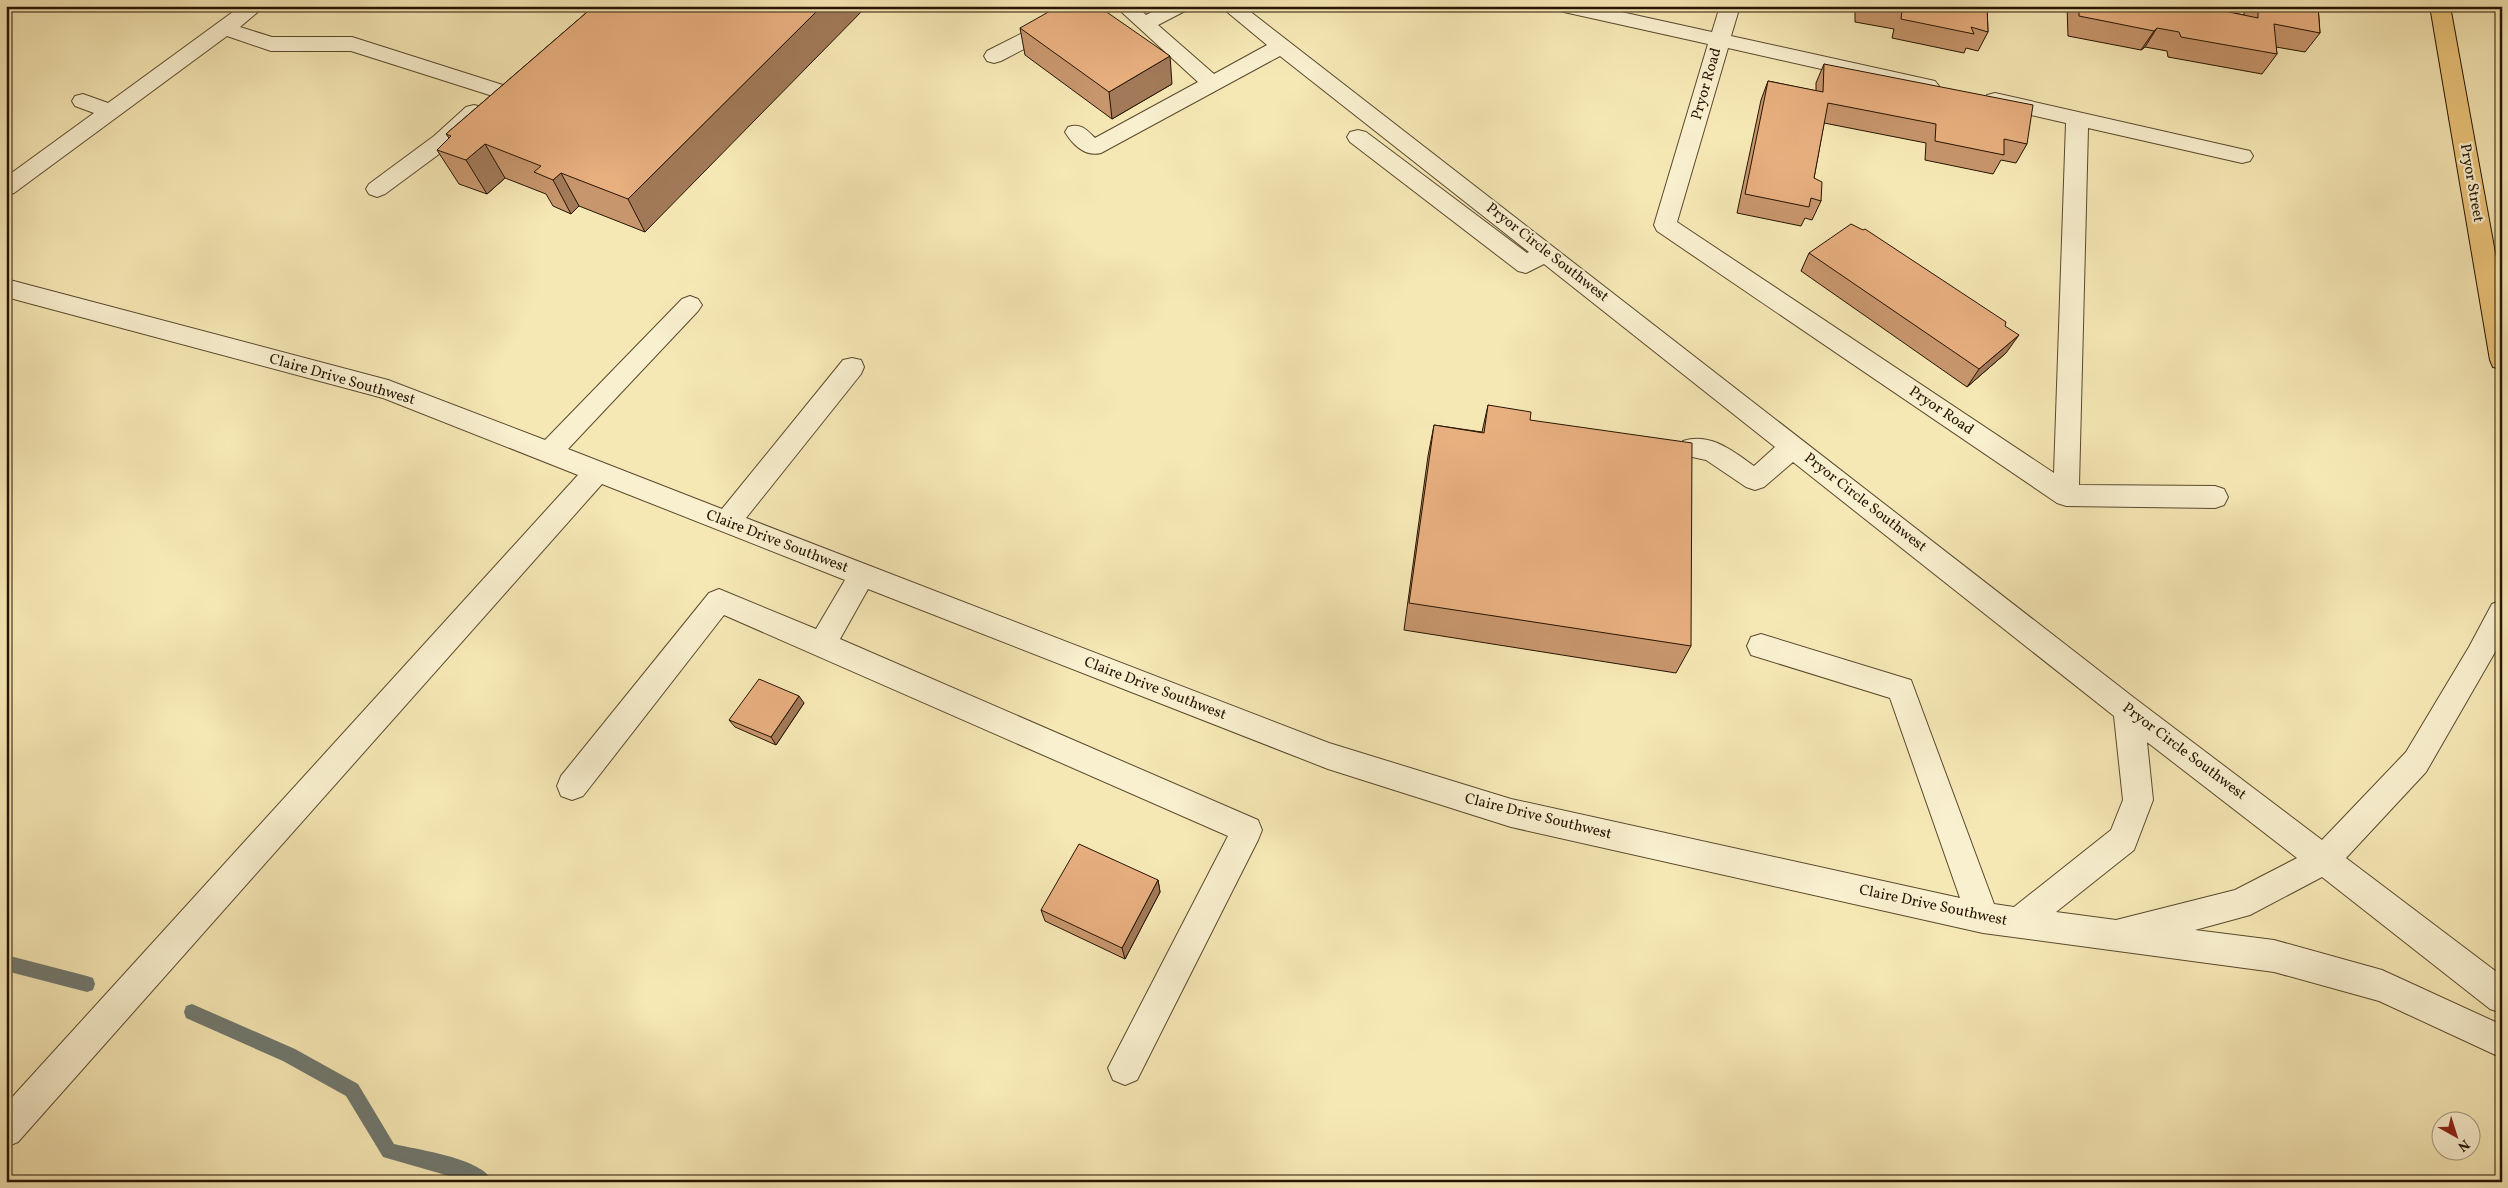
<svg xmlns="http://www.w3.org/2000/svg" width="2508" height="1188" font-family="Vollkorn,serif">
<rect width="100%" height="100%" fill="#f6e8b5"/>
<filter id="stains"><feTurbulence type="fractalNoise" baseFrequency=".004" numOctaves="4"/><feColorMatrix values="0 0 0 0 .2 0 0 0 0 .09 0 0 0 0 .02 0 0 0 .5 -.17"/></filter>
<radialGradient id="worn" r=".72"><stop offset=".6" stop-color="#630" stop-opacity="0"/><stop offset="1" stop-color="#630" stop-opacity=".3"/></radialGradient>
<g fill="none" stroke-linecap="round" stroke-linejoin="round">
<!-- stream -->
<path fill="#717970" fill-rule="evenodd" d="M6,955L87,976L93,978L95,984L93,990L87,992L6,971Z
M192,1004L295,1049L358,1084L394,1144C418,1150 483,1158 493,1182H470L383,1157L346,1096L283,1061L186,1018L184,1012L186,1006Z"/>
<defs>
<path id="minor" d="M241,6H265L240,27L272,37H352L506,86L510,91L506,96L499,98L351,51H271L227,36L14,193L6,196V177L94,113L75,106L72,101L75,96L83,94L108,103Z
M1076,6H1102L1099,10L1001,61L994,63L987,61L984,56L987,51Z
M1115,6H1137L1146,15L1164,6H1190L1187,10L1158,25L1214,74L1267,45L1220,6H1243L2133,697L2322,840L2406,752L2469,647L2492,604L2502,600V640L2426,772L2346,858L2502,976V1013L2490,1009L2322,877L2250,915L2195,930L2274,940L2382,970L2502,1025V1058L2379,1001L2274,972L1983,933L1511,827L1328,769L868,589L840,639L1258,820L1262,830L1258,840L1137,1080L1125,1085L1113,1080L1108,1068L1228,836L724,615L583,796L572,800L561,796L557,786L561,776L709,593L719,589L816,629L845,580L602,484L18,1142L6,1147V1104L578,475L383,398L6,297V279L388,380L545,440L682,299L690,296L698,299L702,305L698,311L568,449L722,509L843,360L852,358L861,360L864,367L861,374L746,518L1329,743L1511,799L1960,898L1890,698L1751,655L1747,646L1751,637L1761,634L1911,680L1994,904L2014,907L2111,830L2123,800L2114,716L1793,462L1764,487L1755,490L1746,487L1706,460L1683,455L1679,448L1683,441C1710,432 1733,451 1754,466L1775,447L1544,264L1526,273L1518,271L1350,142L1347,137L1350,132L1358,130L1366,132L1527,253L1529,252L1280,56L1101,153C1085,157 1073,145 1065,132L1068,127C1081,123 1086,129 1095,138L1198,82ZM2147,742L2297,858L2235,890L2116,920L2056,912L2134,850L2153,800Z
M1554,6H1594L1712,32L1720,6H1740L1731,36L1935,81L1939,86L1935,91L1928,93L1728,48L1677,222L2054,473L2066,123L1987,105L1984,100L1987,95L1995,93L2250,151L2253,156L2250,161L2242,163L2088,128L2079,485L2215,486L2224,489L2228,497L2224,505L2215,508L2066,506L2057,503L1657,231L1654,225L1708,44L1564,12L1557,10Z
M474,105L482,107L485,112L450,146L385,194L377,197L369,194L366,189L369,184L434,136L466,107Z"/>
<path id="major" d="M2430,6H2450L2502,291V369L2493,367L2490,360Z"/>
</defs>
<!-- minor casing -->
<use href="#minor" stroke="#5a492d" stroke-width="2"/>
<!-- major casing -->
<use href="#major" stroke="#261400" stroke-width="2"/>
<!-- minor -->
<use href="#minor" fill="#f9f0cf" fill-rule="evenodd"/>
<!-- major -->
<use href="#major" fill="#ebc47a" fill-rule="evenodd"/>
</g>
<!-- wall -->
<path fill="#c8966d" stroke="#261400" d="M594,6L645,232L579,206L571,214L553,206L546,194L505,178L487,194L459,184L437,150L449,138L446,134Z
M1855,6H1987L1988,32L1978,51L1966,48L1964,53L1892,38L1894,29L1855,22Z
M2067,6H2200L2244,15V6H2318L2320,33L2305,52L2276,47L2277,54L2262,74L2168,57L2167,51L2145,47L2141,50L2068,36Z
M1020,28L1172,84L1112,119L1025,55Z
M1824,64L2027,144L2016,163L2001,160L1993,174L1925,160L1926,143L1824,123L1814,178L1821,201L1812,220L1805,218L1801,226L1737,213L1761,100L1768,81L1816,91V83Z
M1809,253L2005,326L2006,353L1967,387L1801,271Z
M1488,405L1530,420L1691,646L1676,673L1404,630L1428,456L1434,425L1482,432Z
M804,703L776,745L735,727L729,720Z
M1158,880L1160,892L1125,959L1045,921L1041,910Z"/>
<!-- shaded-wall -->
<path fill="#a27a59" stroke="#261400" d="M822,6H867L645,232L628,199Z
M2157,28L2145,47L2141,50L2154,31Z
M1170,56L1172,84L1112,119L1109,92Z
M485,144L505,178L487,194L466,160Z
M561,173L579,206L571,214L553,180Z
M2019,335L2006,353L1967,387L1979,369Z
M799,696L804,703L776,745L771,737Z
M1158,880L1160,892L1125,959L1122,948Z"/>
<!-- building -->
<path fill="#e8af7f" stroke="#261400" d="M594,6H822L628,199L561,173L553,180L534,172L541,166L485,144L466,160L437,150L451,136L446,134Z
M1059,6H1098L1170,56L1109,92L1020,28Z
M1885,6H1987L1988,32L1971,27L1974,34L1901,19L1902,10Z
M2079,6H2200L2258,18V6H2318L2320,33L2274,24L2277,54L2181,37L2179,32L2157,28L2154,31L2079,16Z
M1824,64L2033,105L2027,144L2004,139V155L1935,141L1936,124L1828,103L1814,178L1822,182L1821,201L1811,198L1809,207L1745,194L1768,81L1823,92Z
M1851,224L1863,230L1865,229L2006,322L2005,326L2019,335L1979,369L1809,253Z
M1488,405L1531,412L1530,420L1692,443L1691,646L1409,603L1434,425L1484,433Z
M759,679L799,696L771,737L729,720Z
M1079,844L1158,880L1122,948L1041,910Z"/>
<g text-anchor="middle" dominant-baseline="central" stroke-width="4.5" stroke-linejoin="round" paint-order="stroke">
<!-- street labels -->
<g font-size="15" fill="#261400" stroke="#f9f0cf">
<text transform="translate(1707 84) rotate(-74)">Pryor Road</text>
<text transform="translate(2471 183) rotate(80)">Pryor Street</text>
<text transform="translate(1547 253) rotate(38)">Pryor Circle Southwest</text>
<text transform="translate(342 380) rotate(16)">Claire Drive Southwest</text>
<text transform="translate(1941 411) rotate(34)">Pryor Road</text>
<text transform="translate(1865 503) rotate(38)">Pryor Circle Southwest</text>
<text transform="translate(777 542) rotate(21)">Claire Drive Southwest</text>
<text transform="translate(1155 689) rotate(21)">Claire Drive Southwest</text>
<text transform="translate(2184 752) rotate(37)">Pryor Circle Southwest</text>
<text transform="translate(1538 817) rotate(14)">Claire Drive Southwest</text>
<text transform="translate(1933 906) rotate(12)">Claire Drive Southwest</text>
</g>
</g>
<!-- margin -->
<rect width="2508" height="1188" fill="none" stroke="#f6e8b5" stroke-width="25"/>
<rect x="8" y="8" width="2493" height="1173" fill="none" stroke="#261400" stroke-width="2.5"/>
<rect x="12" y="12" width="2483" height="1163" fill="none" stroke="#261400"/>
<!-- north arrow -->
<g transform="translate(2456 1136) rotate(141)"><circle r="24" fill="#f9f0cf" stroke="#a5987c"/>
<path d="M0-4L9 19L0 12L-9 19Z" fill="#8f2418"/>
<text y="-8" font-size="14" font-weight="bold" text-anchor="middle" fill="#261400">N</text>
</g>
<rect width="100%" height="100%" filter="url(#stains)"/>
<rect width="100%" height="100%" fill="url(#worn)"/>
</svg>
